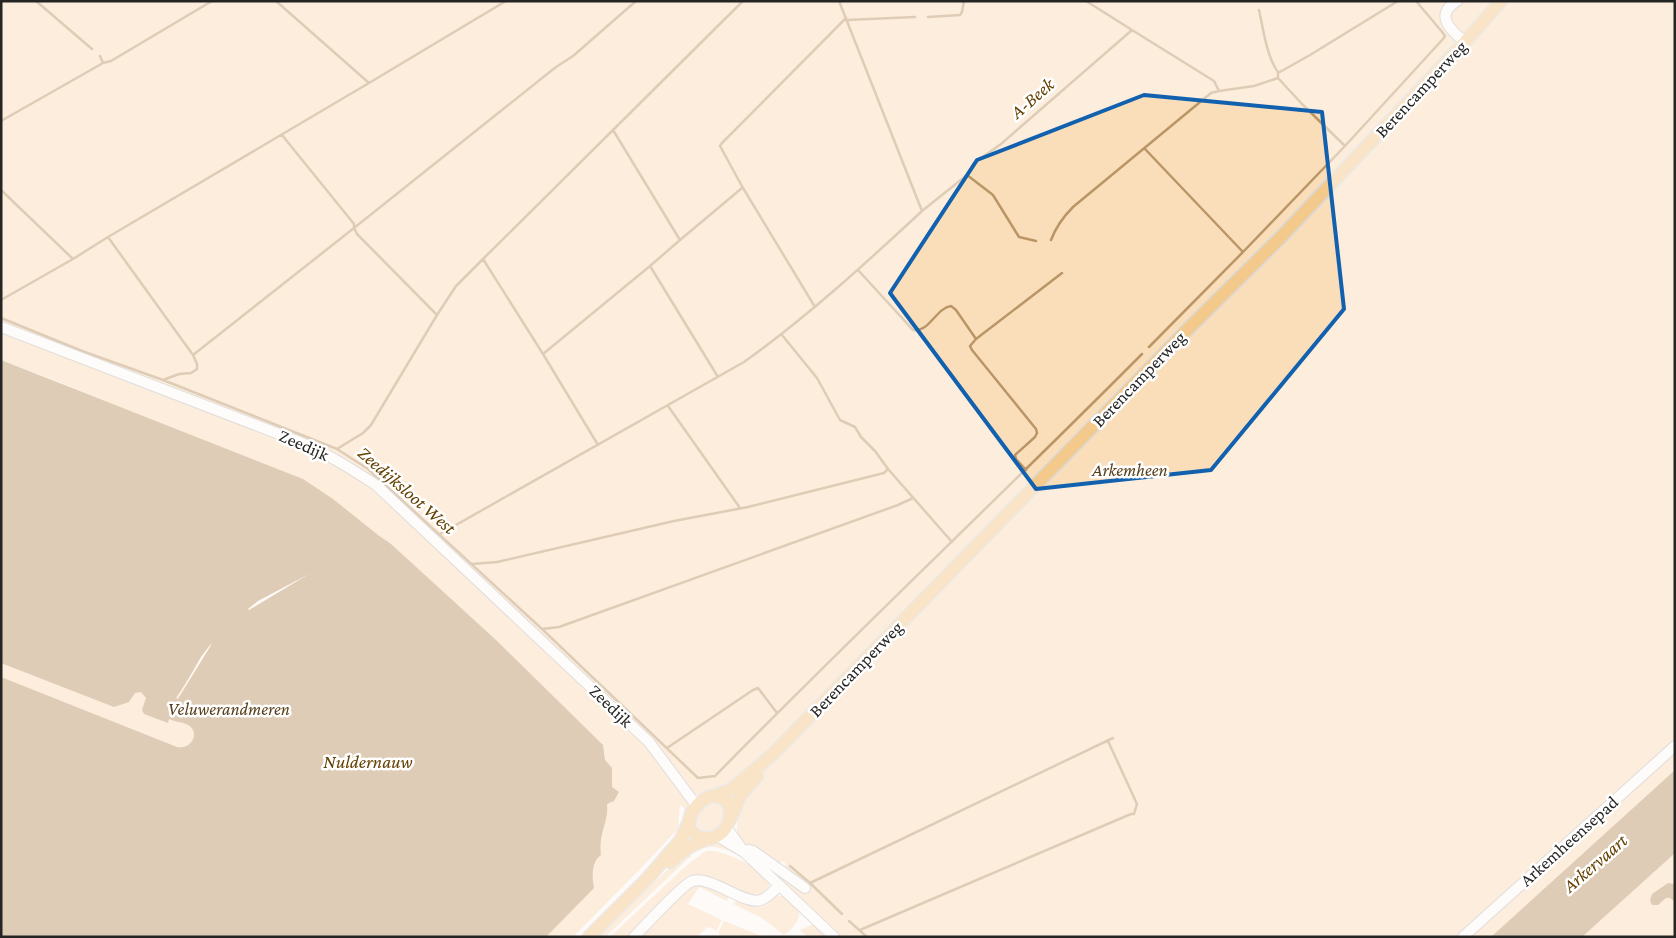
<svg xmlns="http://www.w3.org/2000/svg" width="1676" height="938" font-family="'Crimson Pro',serif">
<rect width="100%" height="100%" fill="#fdfaf8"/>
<!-- green -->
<path fill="#fadeba" d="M1,1H1675V937H838L761,864L785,869L786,864L783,861L778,864C754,851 728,846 740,814L716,791L702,795L695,794L688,805L684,822V808L680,805L678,829L642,867L573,937H1V362L85,392L1,360Z
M708,803L720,804C731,820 713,841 698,826C694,815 700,810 708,803Z
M715,842H719L743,856C733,853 720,846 710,847C704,847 700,851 694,852L690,849Z
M706,851C721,849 761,867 768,881C774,893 757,897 749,895C733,891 717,882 701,876L630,937H610L687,865Z
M686,852L691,856L605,937H597Z
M700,883L729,895L727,901L699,887L688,904L722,920L716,931L710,927L706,928L697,937H638L685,889Z
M776,896H785L799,911C800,922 792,929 784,935L762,918L733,904L737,900L761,907L768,904Z
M724,921L759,935L760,937H722L718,933Z
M811,925L817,926L829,937H807L800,930Z"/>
<!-- water -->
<path fill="#ba9667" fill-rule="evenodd" d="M1,360L303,479L333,499L378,535L391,544L496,640L603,745L605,760L612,768V787L619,792L614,801L607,804C609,822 598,833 601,855C591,862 592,877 594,888L546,937H1V677L177,747C191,750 201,733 188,725C183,722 175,722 169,719L168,723L144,714L142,710L146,698L141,692L135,693L129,702L114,707L1,663ZM211,644V645L178,699L176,698Z
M1675,770V853L1582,937H1491Z
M1668,883L1675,884V902L1670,898H1666L1658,905H1652L1650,901L1652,894Z"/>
<!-- pier -->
<path fill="#fdfaf8" d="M309,574L249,610L248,609L258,601Z
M211,644V645L177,699L201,657Z"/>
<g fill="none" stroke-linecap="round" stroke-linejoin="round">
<!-- stream -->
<path stroke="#ba9667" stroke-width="2.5" d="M36,1L92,49
M839,1L922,211L967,175L974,163L1001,144L1132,30L1214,81L1219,91L1254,86L1278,78L1302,104L1345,146
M1086,1L1132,30
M1259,10C1263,28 1267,58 1278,72
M928,17L960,15L962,12L964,1
M847,20L915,17
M100,56L103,63L111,61L212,1
M1278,78V73L1310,55L1398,1
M369,83L506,1
M1,121L103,63
M613,130L743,1
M1145,149L1243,252L1345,146L1443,39L1445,36L1443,33L1416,1
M967,175L993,195L1019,237L1036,241
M1,190L73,259L1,300
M108,237L369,83L276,1
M680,240L742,188
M1051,240C1056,227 1063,217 1073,207L1211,93L1219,91
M73,259L108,237L113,244L193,355L197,364V369L191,373L179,374L163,380
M483,259L456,286L437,315L357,234L354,228L556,67L573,56L636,1
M858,270L913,330C929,333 936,308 951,306L956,310L976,339L970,346L972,350L1036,429L1037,433L1035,437L1015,455L1016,459L1026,470
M815,307L743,188L720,146L722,143L846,18
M1,318L82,351L163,380L337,449L368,469L542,629L698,778L715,776C855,633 1001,496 1142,354
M782,335L817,378L840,420L855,427L861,437L875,451L888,469L952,542
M976,339L1062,273
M1149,347L1243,252
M543,354L483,259L613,130L680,240L650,266
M193,355L354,228V224L282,135
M668,406L740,508
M598,445L543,354L650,266L718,377
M337,449L363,433L371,425L437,315
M440,534L744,362C807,317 865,264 922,211
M472,564L497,562L674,521L748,507L884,473L888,469
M542,629L559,627L898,505L913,498
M667,748L753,690L758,688L777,713
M790,866L810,883L842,914
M810,883L1113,738
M849,921L867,937
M860,930L1131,814H1134L1137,804L1108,741"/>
<defs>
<path id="minor" d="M1457,1C1434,15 1450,30 1465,42
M1,327L297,441C325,452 350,468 376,485L649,742L696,805
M726,827L744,852L834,937
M717,836L744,852L748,850L753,851L805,888
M634,937C645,926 682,885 692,881C711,875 745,906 761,900C768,898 774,890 779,886
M1463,937L1675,746"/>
<path id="major" d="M711,796C746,795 728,848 700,837C677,828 695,801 711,796Z
M715,796L732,789L773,754L1190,327L1280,238L1465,42L1501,1
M731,818L740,796L757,776
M670,862C682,851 693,843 708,838
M589,937L648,878L672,850L680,841L690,820"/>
</defs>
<!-- minor casing -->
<use href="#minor" stroke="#bcbab8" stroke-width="12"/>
<!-- major casing -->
<use href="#major" stroke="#d8d8d8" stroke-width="15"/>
<!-- minor -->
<use href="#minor" stroke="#fff" stroke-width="10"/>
<!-- major -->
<use href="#major" stroke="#f4ca8c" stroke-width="12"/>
</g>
<!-- marked area -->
<path d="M0 0H1676V938H0ZM1144,95L1322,112L1344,309L1211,470L1036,489L890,293L977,160Z" fill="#fdfaf8" fill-opacity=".55" fill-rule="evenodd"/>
<path fill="none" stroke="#1161af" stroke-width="4" stroke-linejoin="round" d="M1144,95L1322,112L1344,309L1211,470L1036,489L890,293L977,160Z"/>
<g text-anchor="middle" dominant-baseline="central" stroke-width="5" stroke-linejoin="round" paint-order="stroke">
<!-- street labels -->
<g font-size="18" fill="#252524" stroke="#fff">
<text transform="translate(1421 89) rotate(-47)">Berencamperweg</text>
<text transform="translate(1139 379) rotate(-46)">Berencamperweg</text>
<text transform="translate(304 445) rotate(24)">Zeedijk</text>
<text transform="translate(856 669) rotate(-46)">Berencamperweg</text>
<text transform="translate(611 706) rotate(44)">Zeedijk</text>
<text transform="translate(1569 841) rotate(-42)">Arkemheensepad</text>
</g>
<!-- park labels -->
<g font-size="18" font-style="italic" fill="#583e19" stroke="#fff">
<text x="1130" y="470">Arkemheen</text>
<text x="229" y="709">Veluwerandmeren</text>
</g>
<!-- water labels -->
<g font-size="19" font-style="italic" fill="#644002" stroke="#fff">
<text transform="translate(1032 98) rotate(-41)">A-Beek</text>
<text transform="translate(407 490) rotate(41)">Zeedijksloot West</text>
<text x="368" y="761">Nuldernauw</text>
<text transform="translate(1595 863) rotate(-41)">Arkervaart</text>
</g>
</g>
<!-- border -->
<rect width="1676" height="938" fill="none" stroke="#252524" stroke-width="5"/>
</svg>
